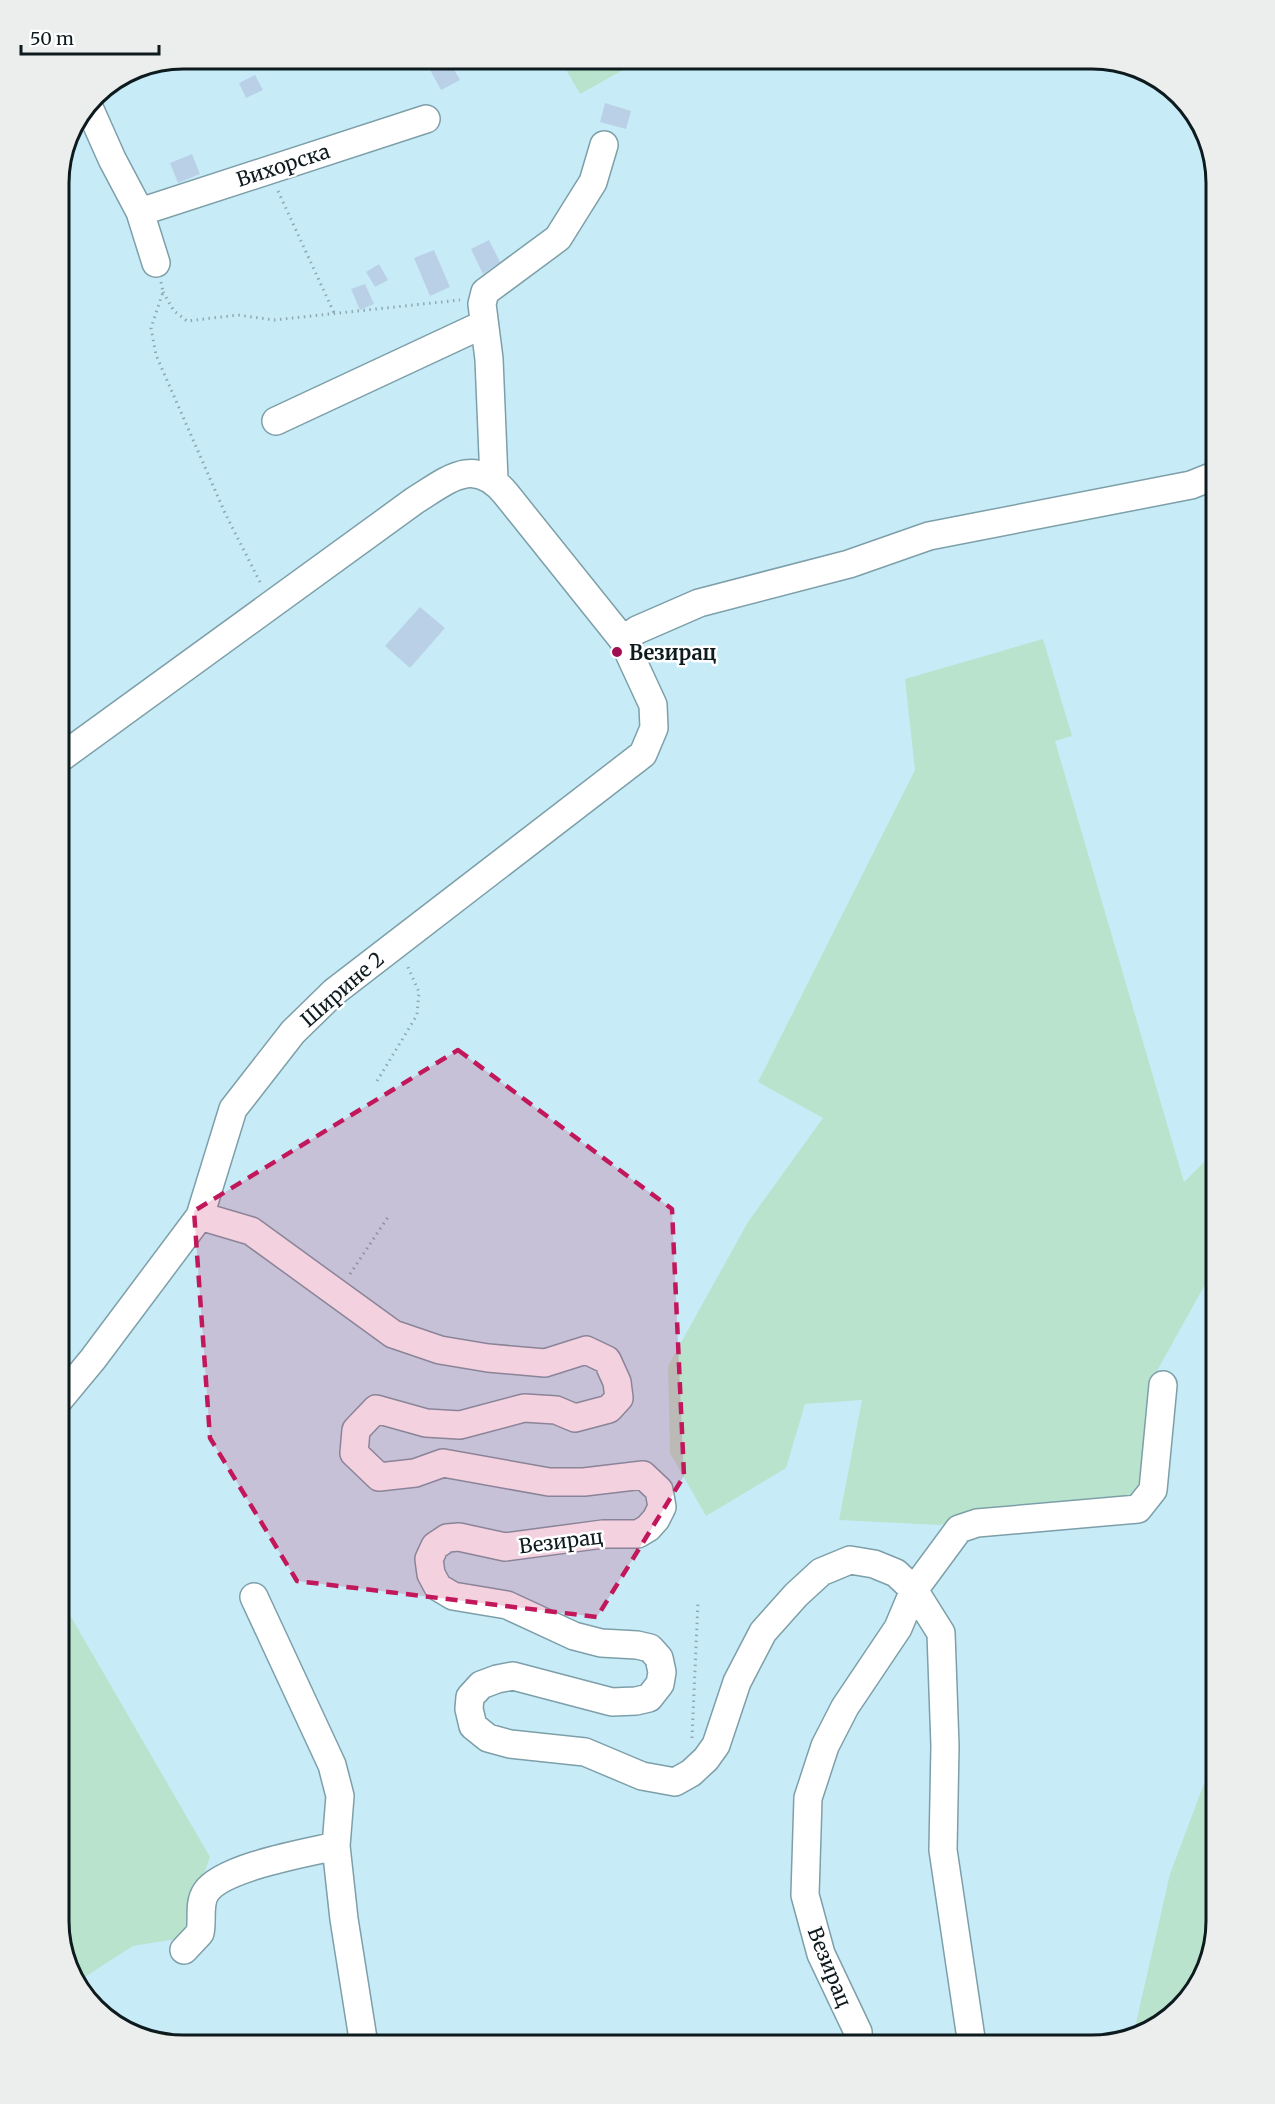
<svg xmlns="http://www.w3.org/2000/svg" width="1275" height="2104" font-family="Merriweather,serif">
<rect width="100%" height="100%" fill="#c8ecf7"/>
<!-- green -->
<path fill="#b9e3cd" d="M560,59H643L580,94Z
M1043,639L1072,736L1055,741L1184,1182L1216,1150V1276L1212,1272L1152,1380L1147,1496L939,1525L839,1520L862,1400L805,1404L786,1468L706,1516L670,1453L668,1366L748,1222L823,1118L758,1082L915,770L905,679Z
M59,1596L210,1857L182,1938L133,1946L77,1982L71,1976L59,1921Z
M1211,1765L1216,1768V1922L1196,1990L1147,2033L1133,2036L1170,1874Z"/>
<!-- building -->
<path fill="#b9d0e7" d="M448,59L460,80L441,90L429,68Z
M255,75L263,90L246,98L239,83Z
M605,103L631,111L626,129L600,122Z
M192,154L200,174L178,183L170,163Z
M489,240L500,262L483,274L471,249Z
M434,250L450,287L430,296L414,258Z
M379,264L388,280L375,287L366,272Z
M365,284L374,304L360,310L351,289Z
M420,607L445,628L410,668L385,646Z"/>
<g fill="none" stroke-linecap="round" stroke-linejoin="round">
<defs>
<path id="minor" d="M88,105L112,159L140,212L156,263
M140,212L426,119
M276,421L484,324
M494,480L489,359L482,304L485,292L558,238L593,182L604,145
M623,640L637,630L699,603L849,564L929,536L1191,485L1216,475
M200,1216L251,1231L393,1334L440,1350L488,1358L545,1363L586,1350L607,1360L617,1382L619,1398L609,1409L575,1418L556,1410L524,1408L460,1425L426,1423L376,1409L356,1430L354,1453L379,1477L415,1473L443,1463L549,1482H584L643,1475L659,1490L662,1507L656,1519L648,1528L638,1534H603L505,1547L459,1537L447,1538L435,1546L429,1559L431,1574L438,1587L453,1596L507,1605L574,1636L601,1643L637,1645L650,1648L659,1658L662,1672L660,1684L649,1698L636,1701L612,1702L513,1676L497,1679L481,1685L470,1697L469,1709L473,1726L488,1738L510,1744L585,1752L642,1776L675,1782L691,1773L706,1759L716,1745L737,1682L763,1632L796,1595L821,1572L850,1560L874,1564L896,1573L914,1590L941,1633L945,1746L943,1850L972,2045
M59,1400L93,1359L200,1216L233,1109L293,1032L334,992L643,754L654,728L653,705L623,640L506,494C474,455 448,480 414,501L59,759
M254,1597L332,1765L340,1796L336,1846L344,1919L364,2045
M184,1950L200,1933C203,1920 198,1904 206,1892C223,1867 306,1853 336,1846
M859,2045L858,2032L821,1954L805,1895L808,1798L825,1746L845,1707L898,1628L914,1590L959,1529L977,1523L1138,1509L1153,1490L1163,1385"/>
</defs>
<!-- minor casing -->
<use href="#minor" stroke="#7d9fa9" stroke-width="30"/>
<!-- path -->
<path stroke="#8daab3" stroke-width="3" stroke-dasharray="1.5 4.5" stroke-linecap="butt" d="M278,191L335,315
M161,282L163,292L151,328L156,355L225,513L262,586
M163,292L174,311L187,321L238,315L274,320L460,300
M377,1081L417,1015L419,992L407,965
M350,1274L388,1217
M692,1738L698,1602"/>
<!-- minor -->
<use href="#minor" stroke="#fff" stroke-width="27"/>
</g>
<!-- marked area -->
<path fill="#c2185b" fill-opacity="0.2" stroke="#c2185b" stroke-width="4.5" stroke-dasharray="12 8" stroke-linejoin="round" d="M458,1050L672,1209L684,1476L597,1617L297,1581L210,1438L194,1211Z"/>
<!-- markers -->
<circle fill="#a20e52" stroke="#fff" stroke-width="2" cx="617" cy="652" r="6"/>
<g text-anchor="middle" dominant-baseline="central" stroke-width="5" stroke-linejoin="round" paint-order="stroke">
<!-- street labels -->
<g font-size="20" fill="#0d1a1e" stroke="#fff">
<text transform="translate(283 165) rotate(-18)">Вихорска</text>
<text transform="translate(342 989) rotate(-41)">Ширине 2</text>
<text transform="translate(561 1541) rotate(-7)">Везирац</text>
<text transform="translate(830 1967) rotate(68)">Везирац</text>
</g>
<!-- poi labels -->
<g font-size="20" font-weight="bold" fill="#0d1a1e" stroke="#fff" text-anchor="start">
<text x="629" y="652">Везирац</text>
</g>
</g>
<!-- crop -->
<path d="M0 0H1275V2104H0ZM183 69H1092A114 114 0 0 1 1206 183V1921A114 114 0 0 1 1092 2035H183A114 114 0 0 1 69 1921V183A114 114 0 0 1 183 69Z" fill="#eceded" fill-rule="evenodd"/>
<path fill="none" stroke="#0d1a1e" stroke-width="3" d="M183 69H1092A114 114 0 0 1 1206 183V1921A114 114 0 0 1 1092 2035H183A114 114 0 0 1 69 1921V183A114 114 0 0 1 183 69Z"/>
<!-- scale -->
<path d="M21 45v9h138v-9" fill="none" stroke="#0d1a1e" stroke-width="3"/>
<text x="30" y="45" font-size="18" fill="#0d1a1e" stroke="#ffffff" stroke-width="4.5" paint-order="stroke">50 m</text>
</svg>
